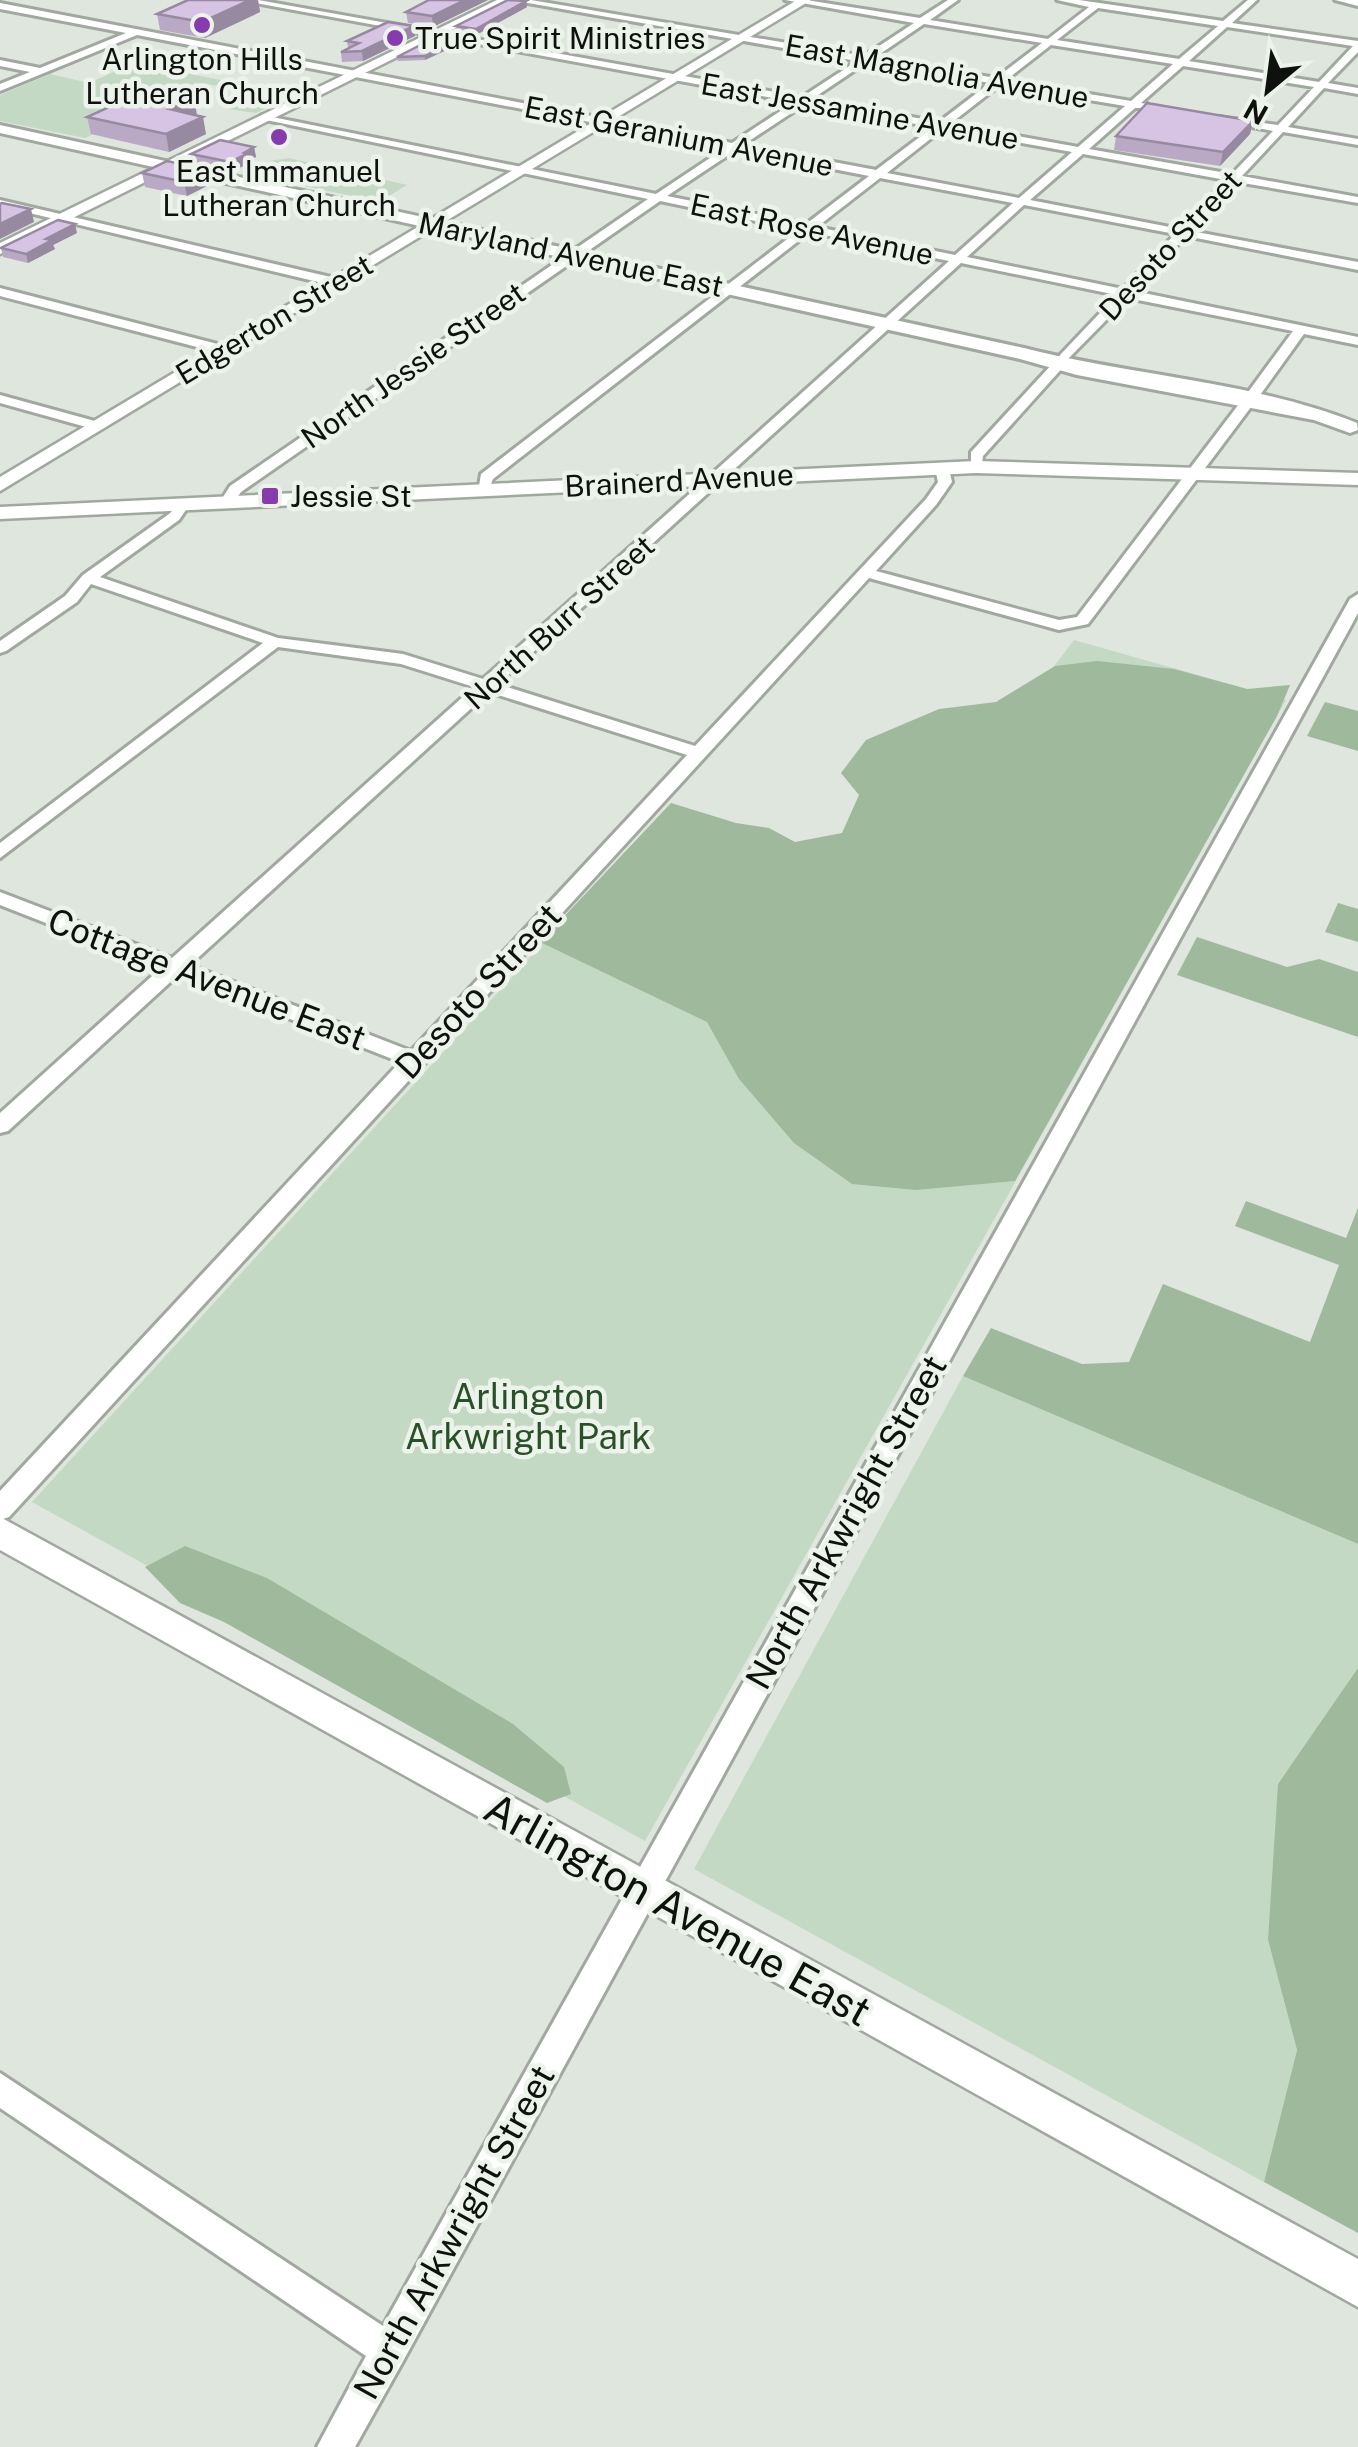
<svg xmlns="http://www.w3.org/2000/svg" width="1358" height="2447" font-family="'Public Sans',sans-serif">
<rect width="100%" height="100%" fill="#dee6dd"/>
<!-- green -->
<path fill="#c4d9c3" d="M134,63L296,95L256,113L228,109L258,93L201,83L85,138L0,121V95L50,74L89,83Z
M289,158L407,185L379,202L245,173L270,161Z
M1074,640L1286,700L645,1841L32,1502L671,803L801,848L900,869Z
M963,1376L1358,1544V1668L1335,1707L1268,1940L1297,2050L1264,2182L694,1869Z"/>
<!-- forest -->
<path fill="#9fb99d" d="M1097,661L1174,669L1247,689L1290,685L1277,716L1015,1181L916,1190L852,1184L794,1143L739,1079L707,1022L540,942L671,803L736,823L769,828L795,842L842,833L859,795L841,773L866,740L939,709L996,702L1055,666Z
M1325,702L1358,711V751L1307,736Z
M1338,903L1358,909V942L1325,932Z
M1197,937L1287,967L1319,959L1358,972V1037L1177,975Z
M1246,1201L1346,1238L1358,1208V1544L963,1376L991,1328L1082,1364L1129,1362L1163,1284L1310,1342L1339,1265L1235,1226Z
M185,1546L267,1578L513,1724L564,1767L571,1794L547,1803L224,1622L180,1603L145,1567Z
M1358,1668V2233L1264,2182L1297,2050L1268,1940L1278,1784Z"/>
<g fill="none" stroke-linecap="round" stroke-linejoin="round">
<defs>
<path id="minor" d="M239,0H258L802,97L857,61L511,0H531L864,56L914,23L785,0H806L920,18L948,0H958L930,20L1048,39L1089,7L1057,0H1079L1223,21L1248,0H1257L1232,23L1358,41V52L1328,83L1358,88V94L1324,88L1288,127L1358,139V145L1283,132L1242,176L1358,197V203L1237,182L1191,231L1358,262V270L1186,236L1134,291L1358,337V345L1304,334L1255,402L1250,403L1243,399L1293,331L1128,298L1065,362L1059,358L1060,355L1117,295L961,263L498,684L695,746L926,499L938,482L935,469L942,465L949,469L952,482L936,505L876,571L1059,620L1077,617L1239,404L1251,407L1088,624L1059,630L869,578L9,1517L0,1520V1491L400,1062L178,975L8,1131L0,1133V1113L161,968L0,905V892L172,958L474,687L401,664L278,647L0,858V843L263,643L91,584L77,602L6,651L0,653V641L65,596L83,575L169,514L183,500L190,504L179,520L100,577L278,638L403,654L483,679L949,261L810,232L493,479L488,492H478L481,474L799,230L660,201L241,492L232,505H222L220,502L230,486L648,199L266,120L262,115L656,194L725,148L137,35L0,91V84L30,72L0,66V60L40,68L126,33L0,9V3L732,143L794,102ZM1098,8L1218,26L1179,59L1057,40ZM924,24L1042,43L996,78L874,58ZM1227,27L1353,46L1319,82L1189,61ZM1051,45L1173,64L1131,101L1006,80ZM867,62L990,83L939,122L812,99ZM1183,66L1314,87L1278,125L1219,117V121L1273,131L1232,174L1089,149L1135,108H1147V104L1141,103ZM1000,85L1125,106L1078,147L950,124ZM805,104L933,127L876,170L743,145ZM943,129L1072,152L1019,198L887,173ZM736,150L869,176L806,224L667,196ZM1083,154L1226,180L1180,229L1030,200ZM880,178L1013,203L955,255L817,227ZM1024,205L1175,234L1123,289L967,257ZM489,692L687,755L411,1051L190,965Z
M1335,0H1358V6Z
M0,200L335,278L341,282L335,286L0,206Z
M0,288L229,347L230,350L224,354L0,296Z
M1054,362L1065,365L983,456L981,470H971V452Z
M0,395L102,423L104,426L97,430L0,403Z
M1358,594V613L402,2363L355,2447H317L366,2356L0,2108V2073L383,2326L1350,599Z"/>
<path id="tertiary" d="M497,0H512L0,254V243Z
M797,0H811L0,491V477Z
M976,461L1358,473V485L976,473L0,519V507Z
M0,1517L1358,2259V2307L0,1550Z"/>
<path id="secondary" d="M0,125L1024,348C1133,376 1252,381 1357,423L1358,430L1350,433L1314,420L1077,375L1020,359L0,133Z"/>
</defs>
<!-- minor casing -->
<use href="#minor" stroke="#a0a8a0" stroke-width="6"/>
<!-- tertiary casing -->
<use href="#tertiary" stroke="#a0a8a0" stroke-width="5"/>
<!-- secondary casing -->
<use href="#secondary" stroke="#a0a8a0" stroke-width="6"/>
<!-- minor -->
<use href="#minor" fill="#fff" fill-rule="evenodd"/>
<!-- tertiary -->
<use href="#tertiary" fill="#fff" fill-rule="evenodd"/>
<!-- secondary -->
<use href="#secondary" fill="#fff" fill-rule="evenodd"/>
</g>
<!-- wall -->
<path fill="#b9a9c5" d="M188,0H258L260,12L205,38L160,30L157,14Z
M429,0H488L433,27L408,23L406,12Z
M526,1L527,7L476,35L457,32L456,26Z
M414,26L415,36L363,61L342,62L341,52L348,48L347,41Z
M458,40L459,44L425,60L398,61L397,57Z
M196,115L206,134L169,152L91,134L87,117Z
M1253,121L1250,134L1220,166L1114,150L1116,136Z
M254,147L256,157L248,160L249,163L232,172L193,163L191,154Z
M209,170L211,184L187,196L145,187L142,173Z
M77,233L53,245L55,249L28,263L3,257L1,248Z"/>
<!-- shaded-wall -->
<path fill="#9689a0" d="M250,0H258L260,12L205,38L202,22Z
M465,0H488L433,27L432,16Z
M526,1L527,7L476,35V29Z
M414,26L415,36L363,61L362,51Z
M458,40L459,44L425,60V56Z
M194,98L197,115L169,109Z
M203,117L206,134L169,152L166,134Z
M1253,121L1250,134L1220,166L1223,152Z
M254,147L256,157L248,160L249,163L232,172L230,162Z
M209,170L211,184L187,196L184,182Z
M31,209L34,222L0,239V224Z
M75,224L77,233L53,245L55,249L28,263L26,254L46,239Z"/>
<!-- building -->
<path fill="#d7c4e5" stroke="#9689a0" stroke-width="2.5" d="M188,0H250L202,22L157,14Z
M429,0H465L432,16L406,12Z
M508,0L526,1L476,29L456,26Z
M388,22L414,26L362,51L341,52L359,43L347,41Z
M438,36L458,40L425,56L397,57Z
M167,92L194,98L169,109L203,117L166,134L87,117L120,102L137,106Z
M1147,103L1253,121L1223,152L1116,136Z
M220,140L254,147L244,153L247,154L230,162L191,154Z
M167,161L209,170L184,182L142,173Z
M2,203L31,209L0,224V204Z
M58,220L75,224L46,239L52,240L26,254L1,248Z"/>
<!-- markers -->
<g fill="#863cad" stroke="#ebf3ea" stroke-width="4">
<circle cx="202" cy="25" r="10"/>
<circle cx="395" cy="38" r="10"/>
<circle cx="279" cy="137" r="10"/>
<rect x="260" y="486" width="20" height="20" rx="5"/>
</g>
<g text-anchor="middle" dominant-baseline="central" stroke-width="9" stroke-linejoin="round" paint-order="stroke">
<!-- far-poi labels -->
<g font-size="30" fill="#0f110e" stroke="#ebf3ea" text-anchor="start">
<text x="415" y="38">True Spirit Ministries</text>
<text x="202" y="59" text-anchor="middle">Arlington Hills<tspan x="202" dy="34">Lutheran Church</tspan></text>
<text x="279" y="171" text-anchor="middle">East Immanuel<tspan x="279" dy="34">Lutheran Church</tspan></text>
<text x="290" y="496">Jessie St</text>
</g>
<!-- far-street labels -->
<g font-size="30" fill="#0f110e" stroke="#ebf3ea">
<text transform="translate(937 71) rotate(10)">East Magnolia Avenue</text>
<text transform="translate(860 111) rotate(10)">East Jessamine Avenue</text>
<text transform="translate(679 136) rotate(11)">East Geranium Avenue</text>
<text transform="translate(812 229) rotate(12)">East Rose Avenue</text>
<text transform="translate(1170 245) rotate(-47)">Desoto Street</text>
<text transform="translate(571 254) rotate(12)">Maryland Avenue East</text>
<text transform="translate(274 319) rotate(-31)">Edgerton Street</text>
<text transform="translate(413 365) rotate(-35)">North Jessie Street</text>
<text transform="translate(679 480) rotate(-3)">Brainerd Avenue</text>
<text transform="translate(559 622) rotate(-42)">North Burr Street</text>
</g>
<!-- street labels -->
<g font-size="35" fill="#0f110e" stroke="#ebf3ea">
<text transform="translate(207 979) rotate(21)">Cottage Avenue East</text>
<text transform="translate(478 991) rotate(-47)">Desoto Street</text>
<text transform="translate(846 1522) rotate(-61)">North Arkwright Street</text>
<text transform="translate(454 2232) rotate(-61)">North Arkwright Street</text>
</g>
<!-- park labels -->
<g font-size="35" fill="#295028" stroke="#ebf3ea">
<text x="528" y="1396">Arlington<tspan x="528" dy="40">Arkwright Park</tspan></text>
</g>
<!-- near-street labels -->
<g font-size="42" fill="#0f110e" stroke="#ebf3ea">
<text transform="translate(678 1909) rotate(29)">Arlington Avenue East</text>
</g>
</g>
<!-- north arrow -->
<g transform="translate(1268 90) rotate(209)" stroke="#ebf3ea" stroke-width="8" paint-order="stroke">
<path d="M0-8L18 38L0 25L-18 38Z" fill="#0f110e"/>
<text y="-15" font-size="28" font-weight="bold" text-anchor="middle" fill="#0f110e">N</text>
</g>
</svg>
